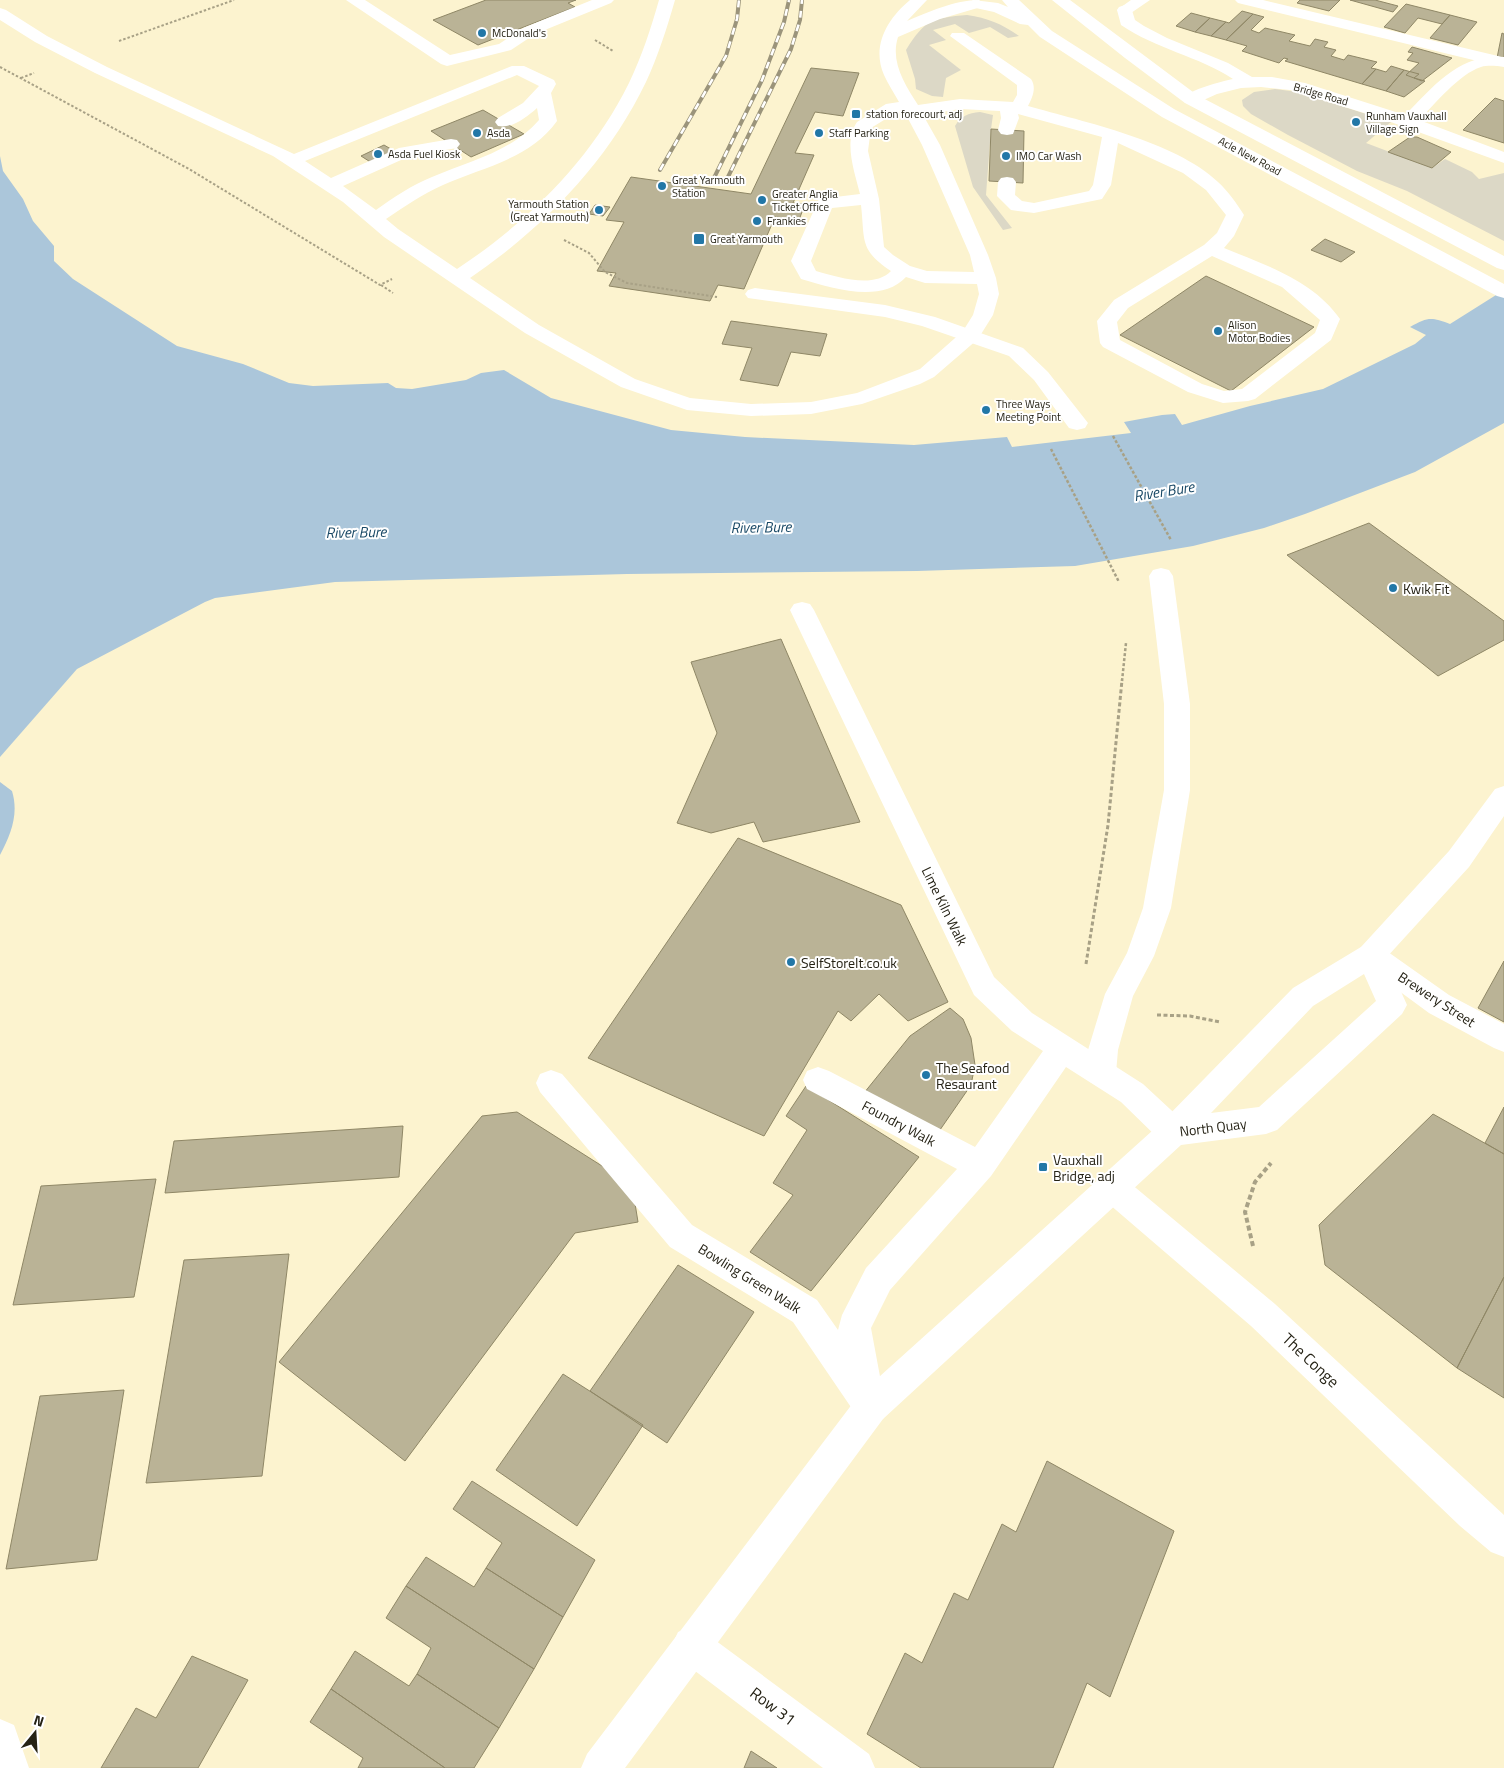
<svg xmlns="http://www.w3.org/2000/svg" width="1504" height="1768" font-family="'Titillium Web',sans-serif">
<rect width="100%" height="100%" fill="#fcf3cf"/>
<!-- green -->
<path fill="#dcd8c6" d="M967,15C988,18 1002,24 1019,36L1008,38L990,27L969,33L955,24L933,30L946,40L929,45L961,70L946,78L943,97L932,96L916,89L915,79L906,50C925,19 933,18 967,15Z
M1275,89L1298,92L1391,122L1366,143L1432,168L1445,159L1472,172L1479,179L1504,173V241L1407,191L1357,171L1288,135L1251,114L1243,106L1242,100L1254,92Z
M980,112L993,115L991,129L986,195L1012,228L1003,230L973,187L955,126C961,116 968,113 980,112Z"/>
<!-- water -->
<path fill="#abc6da" d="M0,156L3,171L23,199L33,221L54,246V261L73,279L177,346L243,364L289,383L313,386L388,383L396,388L412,389L466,380L481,373L504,370L551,398L671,430L745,437L914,445L1007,437L1012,447L1131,433L1124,422L1162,415L1175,414L1182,425L1250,406L1323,389L1415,344L1426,335L1410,327C1428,317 1431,317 1450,324L1504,290V423L1415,472L1305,514L1264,528L1193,546L1075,566L917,571L627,574L335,582L215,598L205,602L77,669L0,757Z
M0,782L12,791C19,814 11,834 0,855Z"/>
<!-- building -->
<path fill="#bab396" stroke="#8f8766" d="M486,0H576L568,3L575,7L478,45L433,20Z
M1300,0H1340L1329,11L1297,3Z
M1350,0H1375L1398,6L1393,12Z
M1406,4L1450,15L1442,24L1418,18L1405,33L1384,27Z
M1242,11L1253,14L1226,40L1211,36L1226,22L1229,23Z
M1191,13L1210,18L1195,32L1176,26Z
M1253,14L1264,17L1251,30L1259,33L1265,28L1295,35L1289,41L1310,46L1315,39L1328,42L1324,47L1336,50L1331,56L1344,60L1348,55L1377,62L1371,68L1376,69L1362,84L1285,61L1288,59L1284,58L1279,63L1242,51L1247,46L1226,40Z
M1450,15L1477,22L1458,45L1430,38Z
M1210,18L1226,22L1211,36L1195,32Z
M1502,33L1504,34V59L1497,58Z
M1412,47L1452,58L1422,81L1406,75L1419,63L1407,60L1413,53L1408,52Z
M1391,66L1404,70L1386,91L1362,84L1376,69L1386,72Z
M811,68L859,73L843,116L815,112L795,153L814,155L793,203L805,204L799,220L775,217L744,289L718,285L710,301L609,286L616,273L597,271L624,222L606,220L631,177L751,194Z
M1404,70L1419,74L1414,78L1425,81L1404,97L1386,91Z
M1495,98L1504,101V143L1463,130Z
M483,110L524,134L471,157L431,131Z
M991,129L1024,131L1023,183L989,181Z
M1410,137H1417L1451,152L1432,168L1388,152Z
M384,145L396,152L372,163L361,156Z
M595,205L610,207L603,216L589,214Z
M1325,239L1355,252L1341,262L1311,250Z
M1206,276L1314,327L1231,391L1120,335Z
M731,321L827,334L820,356L791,352L778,386L740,380L752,348L722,344Z
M1369,523L1504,621V640L1438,676L1287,555Z
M781,639L860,822L763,842L754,822L711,833L677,823L717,733L691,662Z
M738,838L901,905L948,1002L908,1021L879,994L851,1021L838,1011L764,1136L588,1058Z
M1504,961V1022L1478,1008Z
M950,1008L963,1019L971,1038L975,1065L971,1085L933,1140L864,1093L910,1036Z
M806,1086L919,1157L811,1291L750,1252L793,1195L773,1183L807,1130L786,1116Z
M1504,1107V1154L1485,1143Z
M517,1112L632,1185L638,1222L575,1233L405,1461L279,1362L482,1116Z
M1433,1114L1504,1154V1277L1457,1368L1325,1265L1319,1225Z
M403,1126L399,1177L165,1193L174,1141Z
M156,1179L134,1297L13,1305L41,1186Z
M289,1254L262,1476L146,1483L184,1260Z
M678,1265L754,1312L667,1443L590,1391Z
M1504,1277V1398L1457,1368Z
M563,1374L643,1425L577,1526L496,1470Z
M124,1390L97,1560L6,1569L40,1396Z
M1047,1461L1174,1531L1110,1697L1087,1683L1053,1768H921L867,1734L905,1653L922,1663L954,1593L968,1600L1002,1524L1016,1532Z
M472,1481L595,1560L563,1617L486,1568L502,1543L453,1509Z
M426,1557L474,1587L486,1568L563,1617L534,1669L406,1586Z
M406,1586L534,1669L499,1728L417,1674L431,1648L386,1618Z
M355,1651L409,1686L417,1674L499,1728L474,1768H445L331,1689Z
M192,1656L248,1680L198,1768H101L136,1708L156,1718Z
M331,1689L445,1768H358L363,1758L310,1722Z
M751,1751L777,1768H744Z"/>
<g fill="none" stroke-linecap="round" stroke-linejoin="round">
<!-- path-far3 -->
<path stroke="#a8a186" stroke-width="2" stroke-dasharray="2.5 2" stroke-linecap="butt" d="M595,40L613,51
M119,41L234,0
M0,67L189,169L380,285L392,279
M21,78L34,73
M564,240L589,253L605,272L627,283L717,297
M381,285L393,293"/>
<!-- path-far2 -->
<path stroke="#a8a186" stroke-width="2.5" stroke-dasharray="3 2" stroke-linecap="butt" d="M1113,436L1171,540
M1051,449L1119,582
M1122,681L1126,643"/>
<!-- path-far1 -->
<path stroke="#a8a186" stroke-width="3" stroke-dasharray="4 2.5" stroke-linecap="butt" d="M1086,964L1108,825L1122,680
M1157,1015L1190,1016L1220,1022"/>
<!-- path -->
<path stroke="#a8a186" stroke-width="4" stroke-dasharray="5 3" stroke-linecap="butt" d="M1253,1246L1245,1212L1255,1182L1271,1163"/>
<!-- lane -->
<path fill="#fff" fill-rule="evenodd" d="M346,0H365L450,55L499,44L523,28L592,0H614L611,3L535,34L511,50L447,66L441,64Z
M659,0H675C667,28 658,56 646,82C607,163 543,228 470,278L539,325L635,379L690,398L751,404L811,402L857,393L920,369L963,331L973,315L979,294L977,284L925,283L906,277C881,304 832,288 801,279L791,261L819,199L860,194C855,173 843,142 857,122L886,104L899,102C894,93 888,84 884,75C871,46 888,18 910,0H927L907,21C928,12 955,0 979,0L984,4L981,7L940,19L898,37C890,62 905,85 918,105L960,99L1013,102L1017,95V85L950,36L952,33H964L1031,79C1037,88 1032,98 1028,106C1084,122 1175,141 1218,182C1228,191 1237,204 1244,215L1234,236L1224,248C1265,265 1313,280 1340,319L1331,340L1255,399L1248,401L1223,403L1188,392L1103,347L1100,343L1097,321L1114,300L1204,245L1217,233L1226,215L1206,190L1183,173L1118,143L1111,185L1102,199L1034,213L1011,210L997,196L998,182L1001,178L1007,177L1013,178L1016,182L1015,195L1022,201L1034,203L1089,191L1093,185L1102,137L1018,114L1019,118L1013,134L1007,135L1001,134L998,130L1001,118L1000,111L960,109L923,115L940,145L988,255L996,278L999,294L993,315L978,339L934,377L920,384L862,404L811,414L751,416L687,410L621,387L525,333L384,237L343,202L273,156L95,73L35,42L0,20V8L6,10L47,36L107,67L294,154L512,66H524L554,80L556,84L551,93L557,121C530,159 483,167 443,185C423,194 405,206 386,219L398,229L457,269C528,222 591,160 629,83C642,56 651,28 659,0ZM517,75L539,86L523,103L498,118L495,122L498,126C512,129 527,117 537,108L539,120C511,152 470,161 432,177C412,185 394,197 376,210L343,186L410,156L457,148L460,144L457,140L451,139L399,148L331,178L305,161ZM904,111L922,145L970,255L974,272L927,271L910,266L893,255L884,247L879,199L868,151L871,128L897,112ZM861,205C865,240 859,250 891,271C874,289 837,277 816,271L811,261L832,208ZM1212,256L1282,287L1320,320L1315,333L1242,389L1224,391L1202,384L1120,340L1117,322L1128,308Z
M1131,0H1150L1131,13H1119L1117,10Z
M1235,0H1263L1498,56L1504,58V64L1498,66L1238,3Z
M1161,568L1169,570L1173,576L1190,704V790L1171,908L1154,956L1133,996L1118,1050L1116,1073L1112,1082L1101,1086L1090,1082L1086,1073L1088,1050L1105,994L1127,953L1143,908L1164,790V704L1149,576L1153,570Z"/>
<!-- street -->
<path fill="#fff" fill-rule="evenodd" d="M1125,5L1131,7L1135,20L1144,26L1167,38L1228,63L1252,77H1272L1305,83L1405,115C1434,86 1459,53 1504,57V67C1497,66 1488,65 1481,67C1459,74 1435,104 1419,120L1504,152V163L1377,117L1290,90L1261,87L1241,88L1217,94L1197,103H1185L1183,99C1190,89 1220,82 1233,79C1198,56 1156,49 1121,25L1117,10L1119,7Z
M755,288L885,305L935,317L1023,348L1048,372L1088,423L1085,428L1077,430L1069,428L1034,380L1009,356L922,326L885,317L748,298L745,294L748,290Z
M802,602L810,604L814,610L994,977L1032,1013L1143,1084L1184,1122L1188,1132L1184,1142L1173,1146L1162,1142L1121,1102L1066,1067L991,1176L890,1290L871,1328L884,1398L888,1407L883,1419L871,1424L859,1419L793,1322L670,1247L540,1092L536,1083L540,1074L551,1070L562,1074L692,1225L817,1300L838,1330L842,1315L866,1268L957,1169L807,1089L803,1080L807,1071L818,1067L829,1071L975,1147L1043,1051L1012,1031L974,995L790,610L794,604Z
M1371,943L1381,947L1449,995L1504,1024V1052L1494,1048L1429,1013L1361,963L1357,955L1361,947Z
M1113,1173L1124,1178L1275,1304L1504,1515V1557L1491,1552L1460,1526L1251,1326L1102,1198L1097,1188L1102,1178Z
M691,1626L704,1632L869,1754L875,1768H823L678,1658L672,1645L678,1632Z
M0,1719L14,1725L29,1768H0Z"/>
<!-- secondary -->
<path fill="#fff" fill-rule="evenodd" d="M1504,786V816L1469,867L1386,958L1407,1005L1402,1014L1277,1130L1266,1134L1181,1145L883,1419L625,1768H581L587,1754L859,1395L1162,1122L1293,988L1361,947L1449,851L1495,789ZM1364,974L1376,1001L1259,1107L1211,1113L1313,1006Z"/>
<!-- primary -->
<path fill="#fff" fill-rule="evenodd" d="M973,0L998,3L1008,7L1002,0H1019L1052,31L1174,109L1504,284V298L1497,296L1162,117L1040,37L1028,25L1020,24L994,12L971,7L968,4Z
M1052,0H1070L1197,95L1504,256V270L1497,268L1185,103L1125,58Z"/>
<defs>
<path id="rail" d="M660,170L726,56L737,19L739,0
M712,182L762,80L784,22L789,0
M725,183L791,49L800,20L802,0"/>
</defs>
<!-- rail casing -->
<use href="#rail" stroke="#9b947b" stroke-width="4"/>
<!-- rail -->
<use href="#rail" stroke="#fff" stroke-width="2.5" stroke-dasharray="7" stroke-linecap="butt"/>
</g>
<!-- markers -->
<g fill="#2277a7" stroke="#fff" stroke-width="2">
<circle cx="482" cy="33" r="5"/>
<rect x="851" y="109" width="10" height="10" rx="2.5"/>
<circle cx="1356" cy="122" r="5"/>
<circle cx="477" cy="133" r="5"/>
<circle cx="819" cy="133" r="5"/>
<circle cx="378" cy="154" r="5"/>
<circle cx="1006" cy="156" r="5"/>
<circle cx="662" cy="186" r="5"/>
<circle cx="762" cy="200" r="5"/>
<circle cx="599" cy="210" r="5"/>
<circle cx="757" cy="221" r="5"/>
<rect x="693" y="233" width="12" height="12" rx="2.5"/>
<circle cx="1218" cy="331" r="5"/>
<circle cx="986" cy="410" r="5"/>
<circle cx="1393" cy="588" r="5"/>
<circle cx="791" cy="962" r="5"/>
<circle cx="926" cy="1075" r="5"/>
<rect x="1038" y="1162" width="10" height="10" rx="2.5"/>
</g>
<g text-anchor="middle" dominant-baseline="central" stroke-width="4" stroke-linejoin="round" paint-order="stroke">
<!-- far-poi labels -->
<g font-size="11" fill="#252215" stroke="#fff" text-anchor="start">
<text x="492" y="33">McDonald's</text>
<text x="866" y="114">station forecourt, adj</text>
<text x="1366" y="116">Runham Vauxhall<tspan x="1366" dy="13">Village Sign</tspan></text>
<text x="487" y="133">Asda</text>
<text x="829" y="133">Staff Parking</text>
<text x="388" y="154">Asda Fuel Kiosk</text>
<text x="1016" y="156">IMO Car Wash</text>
<text x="672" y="180">Great Yarmouth<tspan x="672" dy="13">Station</tspan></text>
<text x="772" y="194">Greater Anglia<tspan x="772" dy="13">Ticket Office</tspan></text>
<text x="589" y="204" text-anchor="end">Yarmouth Station<tspan x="589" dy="13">(Great Yarmouth)</tspan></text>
<text x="767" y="221">Frankies</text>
<text x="710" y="239">Great Yarmouth</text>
<text x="1228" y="325">Alison<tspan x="1228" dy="13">Motor Bodies</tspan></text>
<text x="996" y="404">Three Ways<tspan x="996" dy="13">Meeting Point</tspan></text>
</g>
<!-- far-street labels -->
<g font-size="11" fill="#252215" stroke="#fff">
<text transform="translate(1321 94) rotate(16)">Bridge Road</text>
<text transform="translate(1250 156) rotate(28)">Acle New Road</text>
</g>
<!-- poi labels -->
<g font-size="14" fill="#252215" stroke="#fff" text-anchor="start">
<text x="1403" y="588">Kwik Fit</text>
<text x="801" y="962">SelfStoreIt.co.uk</text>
<text x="936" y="1067">The Seafood<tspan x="936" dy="16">Resaurant</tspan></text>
<text x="1053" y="1159">Vauxhall<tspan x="1053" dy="16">Bridge, adj</tspan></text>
</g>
<!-- street labels -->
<g font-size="14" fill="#252215" stroke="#fff">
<text transform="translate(945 906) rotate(64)">Lime Kiln Walk</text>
<text transform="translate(1437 999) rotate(33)">Brewery Street</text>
<text transform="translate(899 1123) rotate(28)">Foundry Walk</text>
<text transform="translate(1213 1127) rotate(-7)">North Quay</text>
<text transform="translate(750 1278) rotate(32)">Bowling Green Walk</text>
</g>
<!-- water labels -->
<g font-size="15" font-style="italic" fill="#184865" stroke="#fff">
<text transform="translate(1164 491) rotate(-9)">River Bure</text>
<text transform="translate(761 527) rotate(-1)">River Bure</text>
<text transform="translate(356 532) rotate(-1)">River Bure</text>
</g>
<!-- near-street labels -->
<g font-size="16" fill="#252215" stroke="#fff">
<text transform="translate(1311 1360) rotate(43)">The Conge</text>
<text transform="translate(773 1706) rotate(37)">Row 31</text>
</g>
</g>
<!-- north arrow -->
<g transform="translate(35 1733) rotate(18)" stroke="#ffffff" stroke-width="4" paint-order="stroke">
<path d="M0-4L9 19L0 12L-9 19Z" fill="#252215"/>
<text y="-8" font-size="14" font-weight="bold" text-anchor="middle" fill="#252215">N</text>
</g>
</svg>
